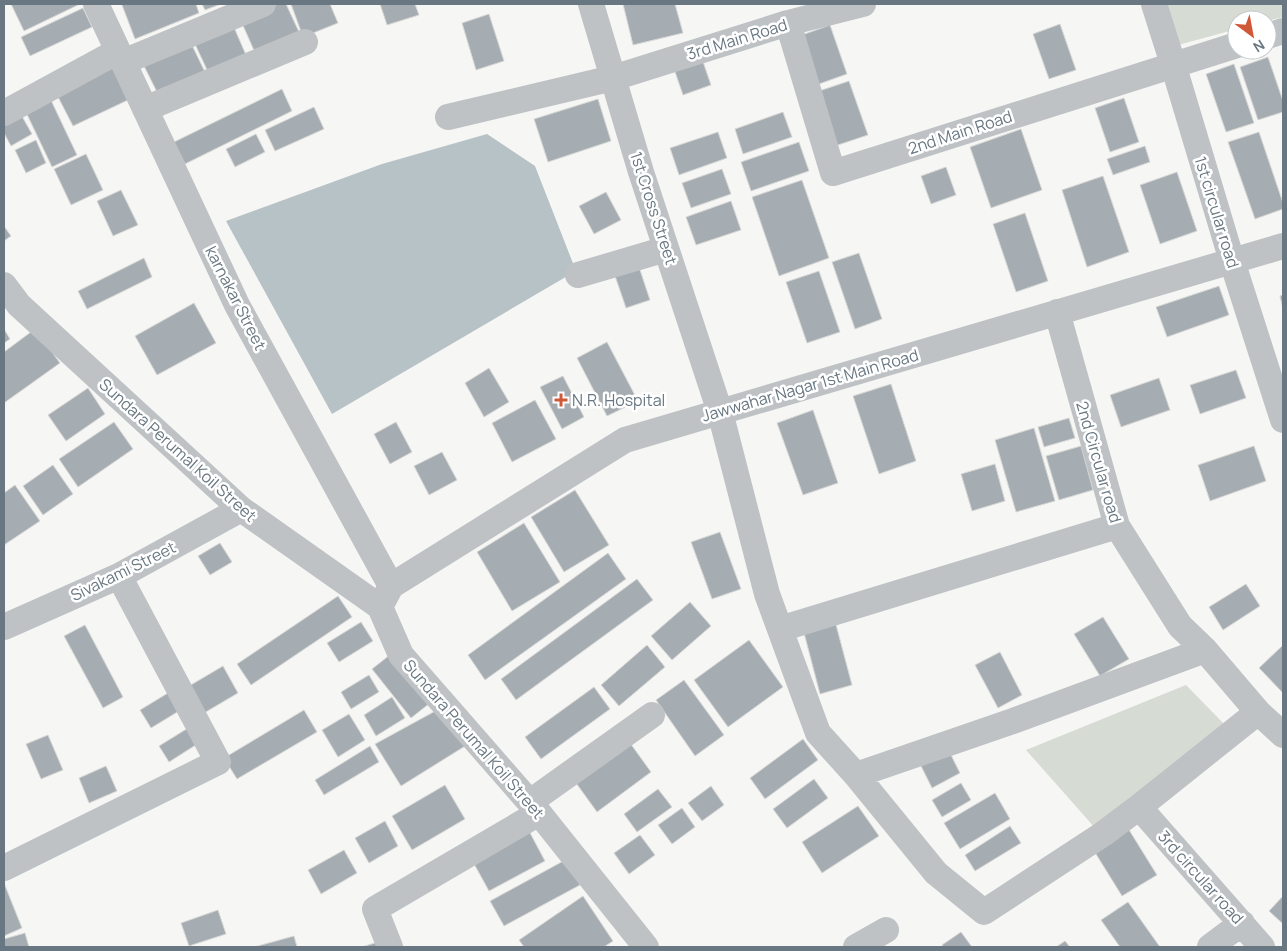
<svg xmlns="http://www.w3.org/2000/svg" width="1287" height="951" font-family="Manrope,sans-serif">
<rect width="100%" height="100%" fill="#f6f6f4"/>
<!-- green -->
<path fill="#d6dbd3" d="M1167,4H1283V17L1267,21L1237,20V29L1178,45Z
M1186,685L1225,725L1096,829L1026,750Z"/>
<!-- water -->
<path fill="#b7c2c6" d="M487,134L535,166L576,271L332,414L226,221L382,164Z"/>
<!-- building -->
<path fill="#a6adb2" stroke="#d8d8d6" d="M11,4H80L24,31Z
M125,4H196L199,13L135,39L122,5Z
M202,4H221L205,10Z
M278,4H286L300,34L256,55L241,21Z
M291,4H330L338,23L303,37Z
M380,4H415L419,15L387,25Z
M623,4H675L683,33L633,45Z
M83,8L92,27L30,56L21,37Z
M489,14L504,61L476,70L462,23Z
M1060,24L1076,70L1049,79L1033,34Z
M233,25L246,55L208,72L194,42Z
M830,25L847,74L819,84L802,35Z
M189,39L205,72L158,94L142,62Z
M701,56L711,85L683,95L673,66Z
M1268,57L1283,101V112L1258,120L1240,67Z
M1234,64L1254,123L1226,132L1206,74Z
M112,66L128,100L73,126L56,93Z
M849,81L868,135L835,146L816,92Z
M282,89L292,111L185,164L174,142Z
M49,96L77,155L52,167L24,108Z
M1124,98L1139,142L1110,152L1095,108Z
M598,99L611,141L548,162L534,119Z
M314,107L324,129L275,151L265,130Z
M19,111L32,134L11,146L4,133V120Z
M783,112L792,137L743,154L735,129Z
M1021,129L1042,190L991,208L970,147Z
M718,132L727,158L679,175L670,148Z
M1259,132L1283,203V209L1255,219L1228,142Z
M256,134L265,152L235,167L226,149Z
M36,140L46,163L26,173L15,150Z
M799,142L809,171L751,191L741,162Z
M1145,146L1150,162L1113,175L1107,159Z
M86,154L103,190L71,205L54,169Z
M946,167L956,195L931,204L921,176Z
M722,169L731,194L691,208L682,183Z
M1177,172L1197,231L1160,244L1140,185Z
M1103,176L1129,252L1087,267L1062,190Z
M802,180L829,258L779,276L752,197Z
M121,190L138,225L113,236L97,201Z
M606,192L621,220L594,234L579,206Z
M731,201L741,230L696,245L686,217Z
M1025,213L1048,281L1016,292L993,224Z
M4,226L11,236L4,241Z
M859,253L882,319L855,329L832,262Z
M144,258L152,277L87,309L78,291Z
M637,261L650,300L626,308L613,270Z
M819,271L840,332L807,343L786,282Z
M1219,286L1229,315L1167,337L1156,307Z
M1283,295V309L1280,296Z
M194,303L216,343L157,375L135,336Z
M4,329L10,339L4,343Z
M35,329L60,363L4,403V352Z
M607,342L638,401L607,416L577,358Z
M489,368L509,402L484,417L465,383Z
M1236,370L1246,398L1200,414L1190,385Z
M563,376L584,417L562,429L540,387Z
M1159,378L1170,410L1121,427L1110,395Z
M891,384L916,461L879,474L853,396Z
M88,388L105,414L66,441L48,415Z
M535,400L556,439L512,462L492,423Z
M813,410L838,483L803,495L777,423Z
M1069,418L1075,438L1044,447L1038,427Z
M114,422L133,449L78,487L59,459Z
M396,422L412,452L390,464L374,434Z
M1034,428L1055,501L1016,512L995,440Z
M1081,446L1093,490L1059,500L1046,456Z
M1254,446L1266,481L1210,501L1198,465Z
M442,452L457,480L429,495L414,466Z
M995,464L1005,501L972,511L961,474Z
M53,465L73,494L43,515L23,486Z
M15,485L40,521L4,545V493Z
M575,490L609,545L564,572L531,517Z
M524,523L560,582L512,611L477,552Z
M720,532L741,589L712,599L691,542Z
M220,543L232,562L210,575L198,556Z
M608,553L626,579L485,680L468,655Z
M637,579L653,600L516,700L501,679Z
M1246,584L1260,606L1223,630L1209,607Z
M338,596L352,617L251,685L237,664Z
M690,602L711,626L672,660L651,636Z
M1103,617L1129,659L1100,676L1074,634Z
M835,621L852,685L820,694L803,629Z
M361,622L373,641L339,662L327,643Z
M85,625L123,697L103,708L64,636Z
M749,640L783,687L728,727L694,680Z
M647,645L665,667L619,706L601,685Z
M1283,645V690L1282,692L1259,668Z
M1000,652L1022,695L998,708L975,665Z
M391,654L430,703L411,718L372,669Z
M223,666L238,693L199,716L184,689Z
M369,675L379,692L351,709L341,692Z
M684,680L724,735L695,756L656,700Z
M594,687L610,709L541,759L525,737Z
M168,693L179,711L151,728L140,710Z
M392,697L405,718L376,736L364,715Z
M439,709L470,743L401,786L375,744Z
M304,710L317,732L237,779L224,758Z
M349,714L365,740L338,757L322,730Z
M193,725L202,741L169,762L159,746Z
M48,735L63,770L41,779L26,744Z
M625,736L651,772L597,812L571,776Z
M803,739L818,760L765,799L750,778Z
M370,746L379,762L324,795L315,780Z
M948,749L960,773L932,788L920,764Z
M106,766L117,791L89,803L79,778Z
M814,779L828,798L787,828L773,809Z
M961,783L971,800L942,817L932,800Z
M445,785L465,819L412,850L392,816Z
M711,786L724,805L702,821L688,803Z
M658,789L672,807L637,832L624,814Z
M995,793L1010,819L960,849L944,823Z
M858,806L879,836L822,873L802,842Z
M682,808L695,827L672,844L658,825Z
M385,821L398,846L369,863L355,838Z
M1126,825L1157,875L1122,896L1091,846Z
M1010,826L1021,843L975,871L965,855Z
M529,831L545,861L489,891L473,862Z
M640,835L655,855L629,874L614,853Z
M344,850L357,873L321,894L308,870Z
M567,859L580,885L504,926L490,901Z
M4,883L22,928L4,936Z
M583,896L613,941L604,947H524L519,940Z
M1283,896V924L1269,911Z
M1128,902L1160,947H1120L1101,920Z
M218,910L226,934L189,946L181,923Z
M961,932L972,947H944L942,945Z
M25,933L29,947H4V939Z
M294,936L297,947H254Z
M1065,941L1070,947H1056Z
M378,942L380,947H362Z"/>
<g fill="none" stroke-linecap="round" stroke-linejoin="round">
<!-- minor -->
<path stroke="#bec2c5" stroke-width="26" d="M96,4L237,305L391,586
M591,4L641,172L720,412L767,594L818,733L856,775L936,873L984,912L1103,834L1139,807L1258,712
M1154,4L1173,64L1232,261L1283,420
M788,23L833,173L1237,45
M1267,36L1283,31
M123,62L263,4
M145,109L305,42
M4,113L118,51
M448,117L613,78L788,23L863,4
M578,275L666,249
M4,285L19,305L241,509L380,607L401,655L539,813L646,947
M1057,312L1117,526L1180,626L1205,650L1258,712L1283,735
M380,607L391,586L625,440L1283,246
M4,627L119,576L241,509
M780,629L1117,526
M856,775L1013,721L1205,650
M530,802L652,715
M1139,807L1262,947
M4,868L218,762L119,576
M390,947L375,909L539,813
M856,947L886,930
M1210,947L1242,923"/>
</g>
<!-- markers -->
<path fill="#d15739" stroke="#fff" stroke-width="2" d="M558.5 392.5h5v5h5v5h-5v5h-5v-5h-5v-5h5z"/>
<g text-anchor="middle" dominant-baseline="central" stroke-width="5" stroke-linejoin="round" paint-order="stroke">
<!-- street labels -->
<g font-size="16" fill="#687781" stroke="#fff">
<text transform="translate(737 39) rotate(-17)">3rd Main Road</text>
<text transform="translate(960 132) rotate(-18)">2nd Main Road</text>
<text transform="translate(654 208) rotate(72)">1st Cross Street</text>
<text transform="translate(1217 212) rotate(73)">1st circular road</text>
<text transform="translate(236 298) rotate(63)">karnakar Street</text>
<text transform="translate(810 385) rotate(-16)">Jawwahar Nagar 1st Main Road</text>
<text transform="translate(178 450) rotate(42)">Sundara Perumal Koil Street</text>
<text transform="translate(1099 462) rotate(74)">2nd Circular road</text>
<text transform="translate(123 571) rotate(-26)">Sivakami Street</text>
<text transform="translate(474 739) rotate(49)">Sundara Perumal Koil Street</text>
<text transform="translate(1201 877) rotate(48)">3rd circular road</text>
</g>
<!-- poi labels -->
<g font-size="16" fill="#687781" stroke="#fff" text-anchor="start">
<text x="572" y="400">N.R. Hospital</text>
</g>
</g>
<!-- border -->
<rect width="1287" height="951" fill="none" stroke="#687781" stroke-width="10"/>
<!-- north arrow -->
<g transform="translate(1252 35) rotate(148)"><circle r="24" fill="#ffffff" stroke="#c3c9cd"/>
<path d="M0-4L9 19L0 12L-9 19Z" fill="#d15739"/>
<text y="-8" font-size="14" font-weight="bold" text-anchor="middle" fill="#687781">N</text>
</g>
</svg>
